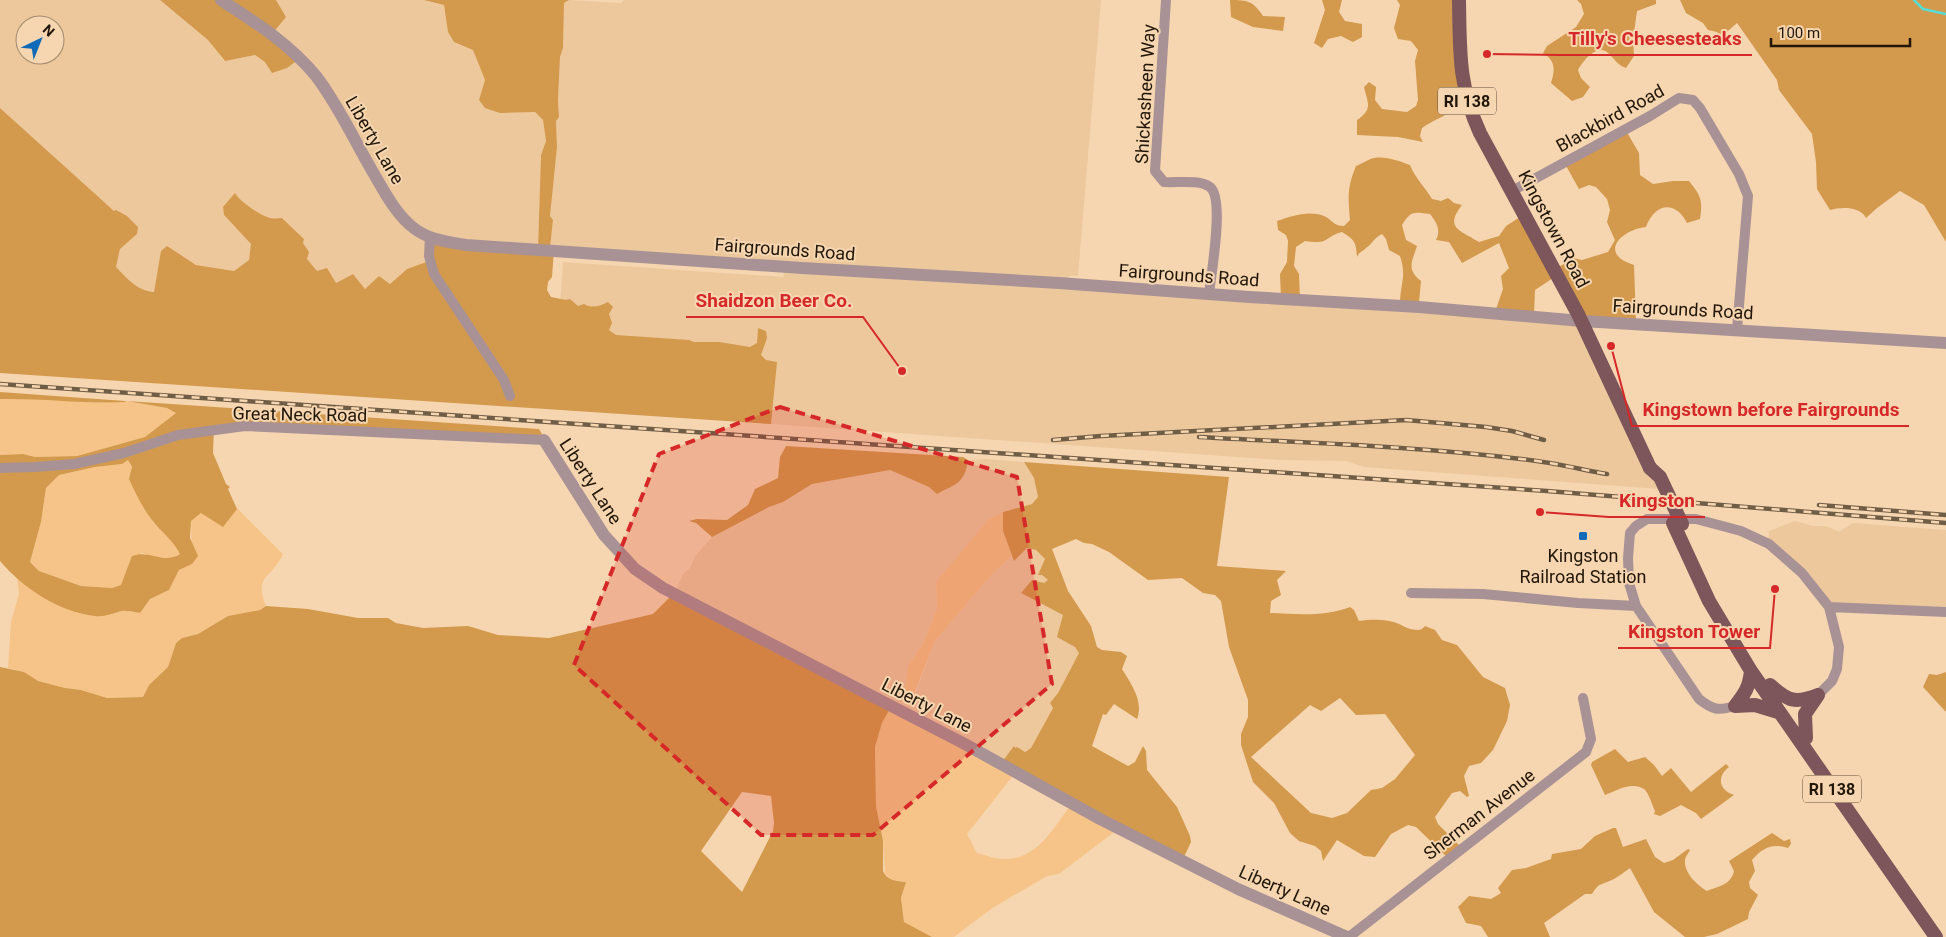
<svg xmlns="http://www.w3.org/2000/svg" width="1946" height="937" font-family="Roboto,sans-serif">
<rect width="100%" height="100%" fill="#f6d6b0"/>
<!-- built -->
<path fill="#edc89d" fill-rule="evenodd" d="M0,0H160L208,40L224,61L255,55L265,62L272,33L286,17L276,0H424L444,5L448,32L454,42L473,50L485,80L479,100L501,113L535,112L543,120L546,141L541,155L538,248L429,261L407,269L390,284L379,276L365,289L353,274L336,283L317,271L307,259L303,243L304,239L283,218L272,219L259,213L237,199L223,207L224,215L251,244L249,260L234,271L196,265L167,247L161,251L154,293L145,291L133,284L116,267L120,249L137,234L114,211L0,108ZM25,25H55V55H25Z
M569,0L621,3L624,0H1101L1078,276H1069L1066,283L1577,319L1660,489L1364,467L1346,461L1279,460L771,424L772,417L558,333L563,262L784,277L783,266L550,248L553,220L550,216L551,201L557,147L556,121L559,117L558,100L560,57L563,48L564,3Z
M985,459L1024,462L1034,478L1038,497L1032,504L1006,511L936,582L937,609L924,642L909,664L915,694L935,641L992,574L1012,556L1015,560L1027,548L1036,550L1045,559L1042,575L1048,580L1044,583H1038L1021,593L1063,615L1079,653L1058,694L1050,703L1053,708L1031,748L1002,762L675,593L683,574L690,568L695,556L712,537L769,507L783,502L812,484L890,470L929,487L967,469L968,460Z
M1795,521L1813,526H1826L1839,532L1853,523L1946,530V612L1857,607L1829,614L1809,585L1768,548L1769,531Z"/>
<!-- green -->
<path fill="#f6c488" d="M33,398L98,403L127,401L167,408L176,413L145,437L77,456L35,457L23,454L0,455V399Z
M128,459L153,522L175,543L180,554C167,563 155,556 141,553L121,585L112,588L81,586L39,571L30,562L41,522L46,488L59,475L95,467L122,464Z
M236,507L283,554C273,577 253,576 266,606L260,610L228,616L198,634L182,638L176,643L168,667L149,685L143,697L107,698L81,690L65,688L37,681L24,672L8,668L11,622L19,594L17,577L114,614L123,610L140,613L150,599L169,590L179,570L192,564L191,521L201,513Z
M1003,512V531L1012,556L992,574L935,641L914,694L904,692L909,664L924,642L937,609L936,582L989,519Z
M891,707L1016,772L967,834L977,853C985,855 995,859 1003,859C1037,861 1055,826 1072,803L1118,829L1059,874L1047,876L991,909L954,937H932L904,922L901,898L906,882L892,880L885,874L883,841L876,806L875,747L882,723Z"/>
<!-- forest -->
<path fill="#d3994c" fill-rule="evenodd" d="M160,0H276L286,17L272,34L299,59L287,68L272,73L265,62L255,55L225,61L208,40Z
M424,0H569L564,3L563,48L560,57L558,100L559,117L556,121L557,147L550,216L553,220L550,248L554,250L552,277L548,282L547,290L551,297C558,298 564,301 570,299L578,306L584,304C592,309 600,306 608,302L613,307L609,314L612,323L609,330L616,335L689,340L694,342H719L750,347L757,343L758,328L766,331L767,338L761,355L766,360L777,362L771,424L0,373V108L114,211L116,210L127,216L138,227L137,234L120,249L116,267C127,278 137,291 154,292L161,251L167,246L196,265L234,271L249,260L251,244L224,215L223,207L235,193C239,201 260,215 270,218C274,219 278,218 282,218L304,239L303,243L309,252L307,259L317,271L327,268L336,283L353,274L365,289L379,276L390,284L407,269L429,261L430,241L538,248L541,155L546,141L543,120L535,112L500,113L485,108L479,100L485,80L473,50L454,42L448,32L444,5Z
M1230,0C1248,0 1253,1 1263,16L1285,17L1283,31L1253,27L1231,17Z
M1322,0H1342L1339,12L1345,21L1362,24V37L1353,42L1341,36L1328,39L1322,48L1314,43L1325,10Z
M1397,0H1455L1463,106C1449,114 1435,119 1422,128L1420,136L1423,142L1398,137L1357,135V120C1373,109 1368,104 1364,87L1369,82L1376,87L1375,100L1382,109L1407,112L1416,106L1418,100L1415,61L1418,50L1411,41L1398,39L1394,28L1400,5Z
M1577,0H1656V4L1637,11L1633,40L1634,56L1626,68C1617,65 1615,59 1608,53C1597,43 1583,61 1578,70L1581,78L1590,87L1583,97L1572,101L1551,83C1555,70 1556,61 1543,53L1547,46L1576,27L1584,14L1581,4Z
M1680,0H1946V242L1924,205L1900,191L1877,208L1866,218C1860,206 1841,207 1830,210L1817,189L1816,162L1812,134L1779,90L1777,80L1737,23L1721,37L1717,32L1708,30L1703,23L1686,13Z
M1625,129L1639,153L1640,175L1653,184L1673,181H1689C1701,196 1703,200 1700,219L1687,223C1675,199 1654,204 1646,227C1620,230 1598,254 1634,265L1636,323L1586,321L1556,276L1535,290L1534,315L1496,309L1503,289L1501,276L1509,268L1499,243L1462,263L1449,242L1436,240C1441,230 1437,223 1430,214C1414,212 1411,210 1402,225L1406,240L1417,246C1412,262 1406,269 1421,281L1419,302L1400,304C1400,284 1407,277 1400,256L1389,250L1386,239L1382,234C1373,239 1373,243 1366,248C1362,252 1359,252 1357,257C1356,242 1355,240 1342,232C1323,237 1331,245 1305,241L1296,247L1294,266L1299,274L1300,299L1281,298L1280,274L1287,262L1288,241L1286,235L1278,230L1277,221C1292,216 1308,210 1324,216C1333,220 1333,226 1344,226L1350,220C1348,196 1347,188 1356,166C1362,164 1368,159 1374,158C1387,156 1398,161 1410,165C1415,178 1425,187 1432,199L1441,201L1448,198L1454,203L1462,205C1444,228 1460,230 1479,242L1499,236L1506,226L1520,217L1554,270L1573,258L1582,260L1608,252L1615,240L1607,222L1610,210L1607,199L1596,187L1589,185L1579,189L1565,164Z
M0,392L125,401L126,402C83,404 43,398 0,399Z
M127,401L539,429L542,434L538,438L214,428L213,453L226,484L230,487L228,489L237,509L223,527L201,513L191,521L190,538L198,556L192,564L179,570L169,590L150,599L140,613C134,612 126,610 121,611C112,614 104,617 95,616C59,612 23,588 0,561V455L23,454L35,457L77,456L145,437L176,413L167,408ZM128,460L132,467L129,479C136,494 142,507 152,520C161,532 173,540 180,554C163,565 150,549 132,556L121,585L112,588L81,586L39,571L30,562L41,522L46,488L59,475L95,467L122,464Z
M786,446L963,457L968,460C965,483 956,484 937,494L929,487L890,470L812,484L783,502L769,507L712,537L696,523L689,521L697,519L727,520L748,505L755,489L778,478L780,457Z
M1024,462L1229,477L1217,566L1286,571L1277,580L1281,595L1271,601L1270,613C1296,614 1325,617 1350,607L1354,610L1359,621C1371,619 1388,619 1399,624C1405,627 1411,630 1418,630C1423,629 1422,629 1425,626L1435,630L1442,640L1457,645L1483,677L1505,688L1510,705L1507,721L1493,750L1481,763L1469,766L1464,776L1469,796L1467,797L1460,791L1452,793L1435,817L1438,824L1461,847L1448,858L1416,827L1408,825L1391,834L1375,857L1364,856L1337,840L1323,861L1321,851L1315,846L1299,841L1290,833L1274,803L1253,782L1241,745V734L1248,717V700L1229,647L1221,601L1215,595L1203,593L1182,578L1148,580L1109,552L1092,544L1084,543L1076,539L1052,549L1068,591L1091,626L1097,647L1102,650L1121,652L1127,656L1122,669C1131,684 1144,701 1137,719L1114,704L1106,715L1103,714L1092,746L1128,766L1135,762L1143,746L1146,751L1147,770L1177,807L1190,836L1191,842L1183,859L1002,762L1014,746L1015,748L1017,747L1025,752L1031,748L1053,708L1050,703L1058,693L1079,653L1075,647L1057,637L1063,615L1021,593L1032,580L1044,583L1048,580L1042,575H1038L1045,559L1036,550L1027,548L1014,561L1003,531V512L1032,504L1038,497L1034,478ZM1340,698L1356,715L1385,714L1415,755L1395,779L1382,788L1371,790L1347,813L1332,818L1311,813L1251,757L1310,705L1321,711Z
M671,596L891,707L882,723L875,747L876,806L883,841V871C887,881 897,881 906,882L901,898L904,922L932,937H0V667L24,672L38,681L65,688L81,690L107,698L143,697L149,685L168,667L176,643L182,638L198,634L228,616L260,610L266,606L308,609L358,618H388L396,623L423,628L468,626L498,635L549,638L653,614ZM742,792L771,796L774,823L773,831L742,892L701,851Z
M1946,672V712L1923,687L1929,674L1937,675Z
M1615,749L1628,762L1645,757L1654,765L1662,776L1671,768L1691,792L1726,764L1729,767C1717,776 1718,790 1734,795L1701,819L1696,813L1681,805L1660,816L1654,814L1655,811C1652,805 1649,793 1644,789C1632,781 1615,791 1605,795L1591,765L1592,762Z
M1613,828H1616L1623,847L1646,839L1655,857L1664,863L1673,860L1688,849L1690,850C1688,854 1685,857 1685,861C1684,873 1698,886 1707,891C1719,886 1731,885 1734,871L1729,861L1772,833L1784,841L1790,839L1791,844L1788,848C1771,843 1763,848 1752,860L1755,871L1749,882L1750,888L1758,895L1749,912L1748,919L1717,934L1704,937H1685L1654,912L1630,868C1624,872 1618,877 1612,880C1602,885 1599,882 1592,894H1585L1544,923L1550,937H1488L1481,926L1466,923L1458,907L1469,896L1491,899L1501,893L1498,888L1512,870L1526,868L1551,859L1552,854L1581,849L1595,836Z"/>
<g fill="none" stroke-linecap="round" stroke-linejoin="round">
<!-- stream -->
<path stroke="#56ddd7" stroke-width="2.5" d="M1914,0L1923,9L1946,14"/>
<!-- minor -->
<path stroke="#a99295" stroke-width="10" d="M1166,0L1155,171L1164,182C1178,183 1199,179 1210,187C1225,199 1211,274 1209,294
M1512,191L1650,116L1679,98L1693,100L1700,108L1739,174L1748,196L1737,330
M430,237L429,256L434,274L504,380L510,396
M0,468L35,467L74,464L124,453L178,435L245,426L544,440
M1411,593L1483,594L1578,603L1636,606
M1829,607L1946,612
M1735,706C1718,711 1713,710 1699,699L1636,606L1629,583L1628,558L1630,533L1636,526L1647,519H1696L1741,531L1769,544L1802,573L1829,607L1839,647L1837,669L1832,681L1818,695
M1349,937L1586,752L1591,739L1583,698"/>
<!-- tertiary -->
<path stroke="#a99295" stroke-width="12" d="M221,0C255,22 290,44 316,76C339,106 355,142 374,174C385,193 397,216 415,229C430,240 448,242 466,245L802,268L1059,283L1249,297L1419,307L1582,321L1946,343
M544,440L604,535L635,569L663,588L963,743L1100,819L1238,889L1347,937"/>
<!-- primary -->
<path stroke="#7c565a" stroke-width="14" d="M1459,0C1460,51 1458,85 1480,133L1578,314L1650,468
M1673,523L1709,601L1751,671L1936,937
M1770,685C1788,701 1795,704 1818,695
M1735,706L1755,705L1778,712
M1735,706C1745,693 1749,688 1751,671
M1806,738L1805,714L1818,695"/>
<defs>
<path id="rail" d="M0,384L1547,491L1946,523
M1199,437C1306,443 1414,446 1521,459C1550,462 1579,469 1607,474
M1053,440L1101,436L1406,420L1486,427L1512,431L1544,440
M1819,505L1946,515"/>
</defs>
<!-- rail casing -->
<use href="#rail" stroke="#705d46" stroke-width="4.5"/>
<!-- rail -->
<use href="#rail" stroke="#f6d6b0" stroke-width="2.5" stroke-dasharray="8" stroke-linecap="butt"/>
<!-- primary-bridge -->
<path stroke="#7c565a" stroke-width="14" d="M1650,468L1660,477L1682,524"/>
</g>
<!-- marked area -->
<path fill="#d62828" fill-opacity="0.2" stroke="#d62828" stroke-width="4" stroke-dasharray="10 6" stroke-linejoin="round" d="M780,407L1017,477L1052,684L873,835H761L574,665L659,454Z"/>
<!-- markers -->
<rect fill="#116ab7" stroke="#f6d6b0" stroke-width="2" x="1578" y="531" width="10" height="10" rx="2.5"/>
<g text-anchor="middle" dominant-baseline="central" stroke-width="4" stroke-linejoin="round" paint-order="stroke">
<!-- shield labels -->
<g fill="#f6d6b0" stroke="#61503a" stroke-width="1">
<rect x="1438" y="87.5" width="58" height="27" rx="4"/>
<rect x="1803" y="775.5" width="58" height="27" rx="4"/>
</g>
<g font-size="16" font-weight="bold" fill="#211608">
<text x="1467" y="101">RI 138</text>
<text x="1832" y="789">RI 138</text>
</g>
<!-- street labels -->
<g font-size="18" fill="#211608" stroke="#f6d6b0">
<text transform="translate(1145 94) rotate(-87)">Shickasheen Way</text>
<text transform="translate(1610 118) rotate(-29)">Blackbird Road</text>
<text transform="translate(375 140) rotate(60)">Liberty Lane</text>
<text transform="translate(1554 229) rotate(62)">Kingstown Road</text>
<text transform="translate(785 249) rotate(4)">Fairgrounds Road</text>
<text transform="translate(1189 275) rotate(4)">Fairgrounds Road</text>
<text transform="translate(1683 309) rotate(3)">Fairgrounds Road</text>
<text transform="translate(300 414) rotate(1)">Great Neck Road</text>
<text transform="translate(591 481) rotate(57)">Liberty Lane</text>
<text transform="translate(927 705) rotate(27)">Liberty Lane</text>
<text transform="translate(1479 814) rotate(-38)">Sherman Avenue</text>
<text transform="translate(1285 890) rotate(24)">Liberty Lane</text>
</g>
<!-- poi labels -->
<g font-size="18" fill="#211608" stroke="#f6d6b0">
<text x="1583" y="555">Kingston<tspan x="1583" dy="21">Railroad Station</tspan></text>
</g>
</g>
<!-- callouts -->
<path fill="none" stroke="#d62828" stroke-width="2" d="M1487 54L1559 55H1752M902 371L863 317H686M1611 346L1632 426H1909M1540 512L1609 517H1705M1775 589L1770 648H1618"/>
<g fill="#d62828" stroke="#f6d6b0" stroke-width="2">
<circle cx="1487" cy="54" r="5"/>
<circle cx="902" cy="371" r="5"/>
<circle cx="1611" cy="346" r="5"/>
<circle cx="1540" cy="512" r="5"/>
<circle cx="1775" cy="589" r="5"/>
</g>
<g font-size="19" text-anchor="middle" font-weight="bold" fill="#d62828" stroke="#f6d6b0" stroke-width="4" stroke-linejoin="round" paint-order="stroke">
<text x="1655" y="45">Tilly's Cheesesteaks</text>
<text x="774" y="307">Shaidzon Beer Co.</text>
<text x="1771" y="416">Kingstown before Fairgrounds</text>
<text x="1657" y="507">Kingston</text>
<text x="1694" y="638">Kingston Tower</text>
</g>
<!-- north arrow -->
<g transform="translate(40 40) rotate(43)"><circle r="24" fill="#f6d6b0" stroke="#a1896d"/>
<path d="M0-4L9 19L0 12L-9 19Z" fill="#116ab7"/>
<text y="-8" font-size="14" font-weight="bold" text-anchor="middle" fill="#211608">N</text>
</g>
<!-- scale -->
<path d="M1771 38v8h139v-8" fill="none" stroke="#211608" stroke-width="2.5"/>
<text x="1778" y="38" font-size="15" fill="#211608" stroke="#f6d6b0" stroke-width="4" paint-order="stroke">100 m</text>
</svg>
